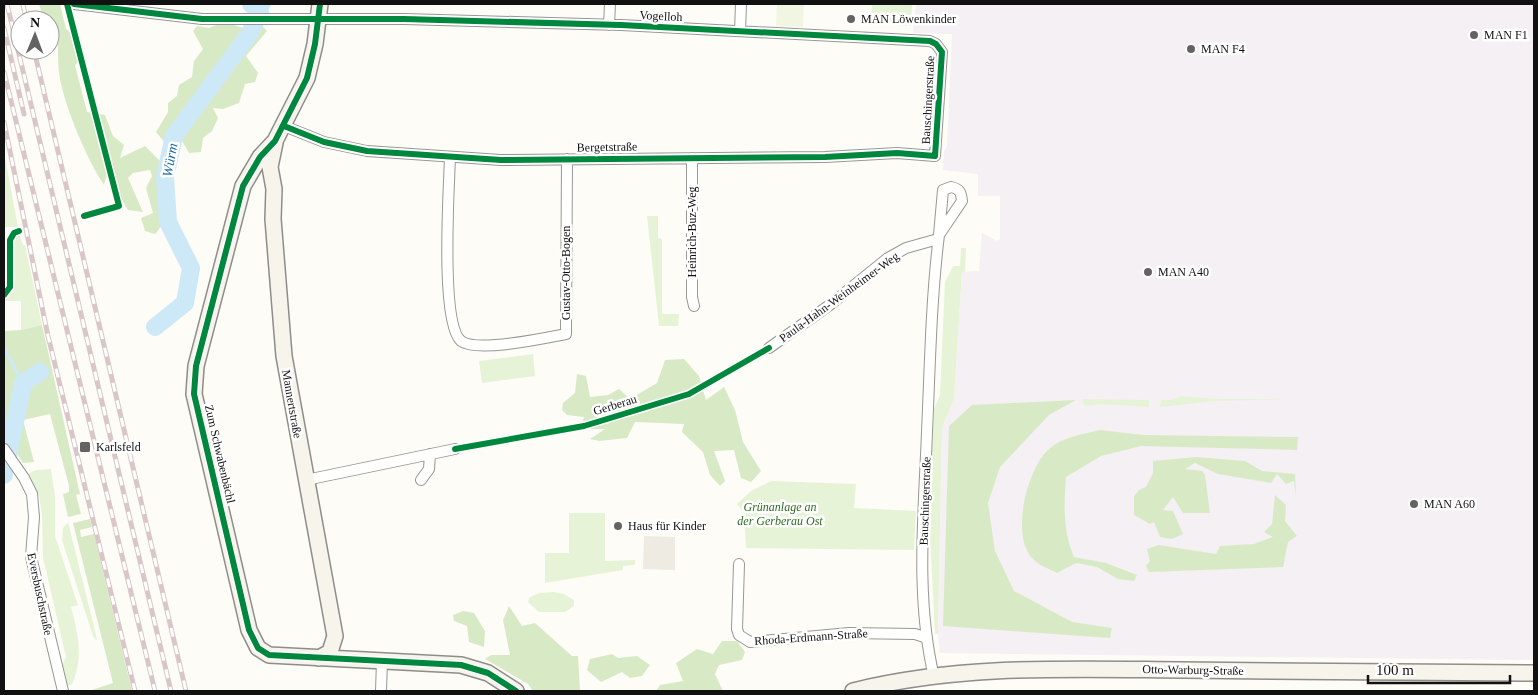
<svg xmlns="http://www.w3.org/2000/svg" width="1538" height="695" font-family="Georgia,serif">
<rect width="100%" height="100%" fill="#fdfcf7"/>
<!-- industrial -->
<path fill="#f5f0f3" d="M916,4H1534V660L940,653L938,634L942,428L954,399L962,272L979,271L982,233L997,241L1000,239V196H978V174L943,170L944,151L947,147L952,34L913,33Z"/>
<!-- green -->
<path fill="#e7f3d7" d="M872,4H912L911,26L871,24Z
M4,152L18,227H4Z
M647,216H658V238L662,239V314H679L678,326H659Z
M20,236L23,245H25L42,325L21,330V301H4V297L13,289L12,245L16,237Z
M961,248H966L965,272H962L954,399L942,428L938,630V634H935L929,515L934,409L940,395L945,282L953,266H960Z
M533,354L535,376L482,383L479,361Z
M1181,396L1218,399H1286L1216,401L1160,407L1161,400H1171Z
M1082,399L1149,400V407L1102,404L1084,406Z
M51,469L55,496V536L78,605L71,607C78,634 84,657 72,684L67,686L60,670L66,657L43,558L42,515L39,496L36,494L28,474L36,470Z
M771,481L856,484L854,508L916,511L914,550L746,548L744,513L737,504L751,491Z
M569,513H605V561L635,560V565L623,566V570L545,583V553H569Z
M68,522L97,639L96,640L93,636L62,540L63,528Z
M553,592L564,594L574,600V606L565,612H539L528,602L530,597L539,593Z"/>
<!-- forest -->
<path fill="#d8eac5" d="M39,4H60L66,29L78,37L83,58L75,65L87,112L105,115L113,136L124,145L120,158L145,146L174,175L173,183L160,184C163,201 169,221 155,234L145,231L141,218L153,213L146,188L152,176L150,170L133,173L128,178L143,212L128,210L120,197L114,172L106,177L104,185C87,160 63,103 59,73C58,64 58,54 58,45L50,40V20H44Z
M224,22L247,29L261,25L267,31L246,56L258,73L255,82L245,84L239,103L223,109L213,108L218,118L212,131L203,138L201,152L189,153L179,136L166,144L156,132L168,112V103L177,96L179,85L192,77L194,61L203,49L193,31L197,26L209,28Z
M42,325L80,494L76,495L81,514L68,517L63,494L69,492V486L50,414L23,420L34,462L23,463L4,434V331L21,330Z
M684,359L699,376L706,400L724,387L735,410L743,442L761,471L751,482L741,478L734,450L714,451L725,481L720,486L710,475L703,452L682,432L684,424L635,422L627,438L599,441L590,439L605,429H580L584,417L567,415L562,410L563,403L575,393L577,374L586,376L590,397L608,395L619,389L630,399L657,383L665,360Z
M1076,400L1049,415L1000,467L988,503L995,551L1014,591L1072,622L1112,628L1110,638L943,626L949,426L972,405Z
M1100,430L1143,435L1298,437L1297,450L1141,446L1101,456L1066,477C1064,505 1063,532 1074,557L1106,563L1137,575L1134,581L1118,579L1097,567L1076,563L1057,573C1050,569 1040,566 1034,560C1009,538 1027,467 1050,448C1063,437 1084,434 1100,430Z
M1196,457L1245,461L1262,471L1295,474L1296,498L1294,481L1286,484L1277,474L1271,483L1218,474L1195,463L1185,469L1202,471L1205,475L1210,513H1183L1173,497L1163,510L1173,511L1183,534L1172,539L1160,537L1154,522L1150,524L1134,515V496L1139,490L1146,487L1153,473V461Z
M1275,495L1286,505L1285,521L1297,536L1288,542L1283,567L1149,572L1146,566L1150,561L1147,549L1159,545L1216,554L1220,546L1254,544L1273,537L1264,532L1272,524Z
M90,519L92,527L80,530L81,537L94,534L132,691H89L113,683L73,523Z
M509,606L522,626L535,623L572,656H578L580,691H533L528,684L485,659L491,655H510L503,620Z
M463,611L474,613L485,631L484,647L469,642L467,626L454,621L453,615Z
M722,641H737L745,652L742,660L719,665L715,674L723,691H656L660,685L683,681L676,663L697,649L713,654Z
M612,654L618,658L637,656L650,665L642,676L630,678L622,672L601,682L587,670L590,659Z"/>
<!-- pitch -->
<path fill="#f0f6e1" d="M777,4H804L803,27L776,26Z"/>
<!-- plaza -->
<path fill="#edebe2" d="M644,536L675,537V570L643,569Z"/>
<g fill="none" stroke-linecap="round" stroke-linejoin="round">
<!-- stream -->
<path stroke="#cde8f7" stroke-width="3" d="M4,348L23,383"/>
<!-- canal -->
<path stroke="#cde8f7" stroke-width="10" d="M260,12L266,4"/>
<!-- river -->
<path stroke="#cde8f7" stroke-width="18" d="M155,327L185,303L191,268L168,222L165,177L174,136L250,33L260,12L251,4
M4,475L23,383L40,372"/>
<defs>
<path id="street" d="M74,4L202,19H404L621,25L930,41L936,44L942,52L935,156L897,153L825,157L501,160L367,151L324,142L284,126
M609,25L610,4
M740,31L741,4
M450,157C449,189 440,323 461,341C477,353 545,338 566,334L567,159
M692,158V297L694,306
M951,187C960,189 961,192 962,201L939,235L943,190Z
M769,348L831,304L888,258L906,248L938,239
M4,449L24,478L32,494L34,517L31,557L63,691
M306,480L455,449
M421,480L429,469L430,454
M739,564L737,629L739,635L750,642L849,633L915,634L927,638
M934,677C915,597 924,512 927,432C930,366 931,300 939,235
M381,691L382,661"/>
<path id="secondary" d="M320,4L315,44L307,78L275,141L260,157L243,186L196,366L194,394L249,630L258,648L269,655L461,665L488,673L516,691
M275,143L270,167L274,189L273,219L284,356L335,636L330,652L319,658
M853,691C961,664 1073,669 1183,670C1300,671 1417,673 1534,673"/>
</defs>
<!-- street casing -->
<use href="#street" stroke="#979795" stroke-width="12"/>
<!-- secondary casing -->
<use href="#secondary" stroke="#8e8d8b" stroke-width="18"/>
<!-- street -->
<use href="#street" stroke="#fffffe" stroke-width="10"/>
<!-- secondary -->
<use href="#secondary" stroke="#f6f4eb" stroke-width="15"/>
<defs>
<path id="rail" d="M7,4L171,691
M23,4L26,20
M4,28L24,114
M34,50L186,691
M4,72L155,691
M4,122L48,336L135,691"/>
</defs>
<!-- rail casing -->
<use href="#rail" stroke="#d9c6c7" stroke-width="5"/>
<!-- rail -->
<use href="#rail" stroke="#fff" stroke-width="3" stroke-dasharray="9" stroke-linecap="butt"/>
<defs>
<path id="cycleway" d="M67,4L119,206L84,216
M74,4L202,19H404L621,25L930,41L936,44L942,52L935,156L897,153L825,157L501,160L367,151L324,142L284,126
M320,4L315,44L307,78L275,141L260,157L243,186L196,366L194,394L249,630L258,648L269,655L461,665L488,673L516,691
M4,295L10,287V240L14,233L19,231
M455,449L584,426L689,394L769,348"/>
</defs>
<!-- cycleway casing -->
<use href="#cycleway" stroke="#fff" stroke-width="9"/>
<!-- cycleway -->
<use href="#cycleway" stroke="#00873e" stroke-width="6"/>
</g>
<!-- markers -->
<g fill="#646362" stroke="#fff" stroke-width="2">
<circle cx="851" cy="19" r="5"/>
<circle cx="1474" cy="35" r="5"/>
<circle cx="1191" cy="49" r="5"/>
<circle cx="1148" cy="272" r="5"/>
<rect x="79" y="441" width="12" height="12" rx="2.5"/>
<circle cx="1414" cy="504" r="5"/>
<circle cx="618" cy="526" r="5"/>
</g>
<g text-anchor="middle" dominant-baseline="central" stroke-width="5" stroke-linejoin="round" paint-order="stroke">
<!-- street labels -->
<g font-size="12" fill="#111" stroke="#fff">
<text transform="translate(661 16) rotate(3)">Vogelloh</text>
<text transform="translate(928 100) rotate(-87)">Bauschingerstraße</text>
<text transform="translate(607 147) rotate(-1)">Bergetstraße</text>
<text transform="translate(692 232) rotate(-90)">Heinrich-Buz-Weg</text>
<text transform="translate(566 273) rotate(-90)">Gustav-Otto-Bogen</text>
<text transform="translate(839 297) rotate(-36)">Paula-Hahn-Weinheimer-Weg</text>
<text transform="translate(292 404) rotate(80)">Mannertstraße</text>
<text transform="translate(615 405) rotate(-17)">Gerberau</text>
<text transform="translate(220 454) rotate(77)">Zum Schwabenbächl</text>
<text transform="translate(925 501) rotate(-88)">Bauschingerstraße</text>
<text transform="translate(40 594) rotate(78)">Eversbuschstraße</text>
<text transform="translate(811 637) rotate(-4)">Rhoda-Erdmann-Straße</text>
<text transform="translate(1193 670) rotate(1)">Otto-Warburg-Straße</text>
</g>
<!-- poi labels -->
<g font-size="12" fill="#111" stroke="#fff" text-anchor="start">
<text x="861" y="19">MAN Löwenkinder</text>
<text x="1484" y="35">MAN F1</text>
<text x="1201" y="49">MAN F4</text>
<text x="1158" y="272">MAN A40</text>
<text x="96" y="447">Karlsfeld</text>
<text x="1424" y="504">MAN A60</text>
<text x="628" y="526">Haus für Kinder</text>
</g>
<!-- park labels -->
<g font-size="12" font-style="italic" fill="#2f6b1f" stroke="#fff">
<text x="780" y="507">Grünanlage an<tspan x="780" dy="14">der Gerberau Ost</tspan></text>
</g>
<!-- water labels -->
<g font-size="14" font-style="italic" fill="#1768a6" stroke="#fff">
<text transform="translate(170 160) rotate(-80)">Würm</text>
</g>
</g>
<!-- border -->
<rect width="1538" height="695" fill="none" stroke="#111111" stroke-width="10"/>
<!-- north arrow -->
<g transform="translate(35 35) rotate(1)"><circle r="24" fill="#ffffff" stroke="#a0a0a0"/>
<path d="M0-4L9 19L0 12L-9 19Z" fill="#646362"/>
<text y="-8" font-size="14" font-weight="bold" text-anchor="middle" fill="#111111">N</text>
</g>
<!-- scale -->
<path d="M1368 675v8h142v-8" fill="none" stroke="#111111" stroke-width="2.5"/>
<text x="1376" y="675" font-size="15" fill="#111111" stroke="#ffffff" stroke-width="4" paint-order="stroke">100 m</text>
</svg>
